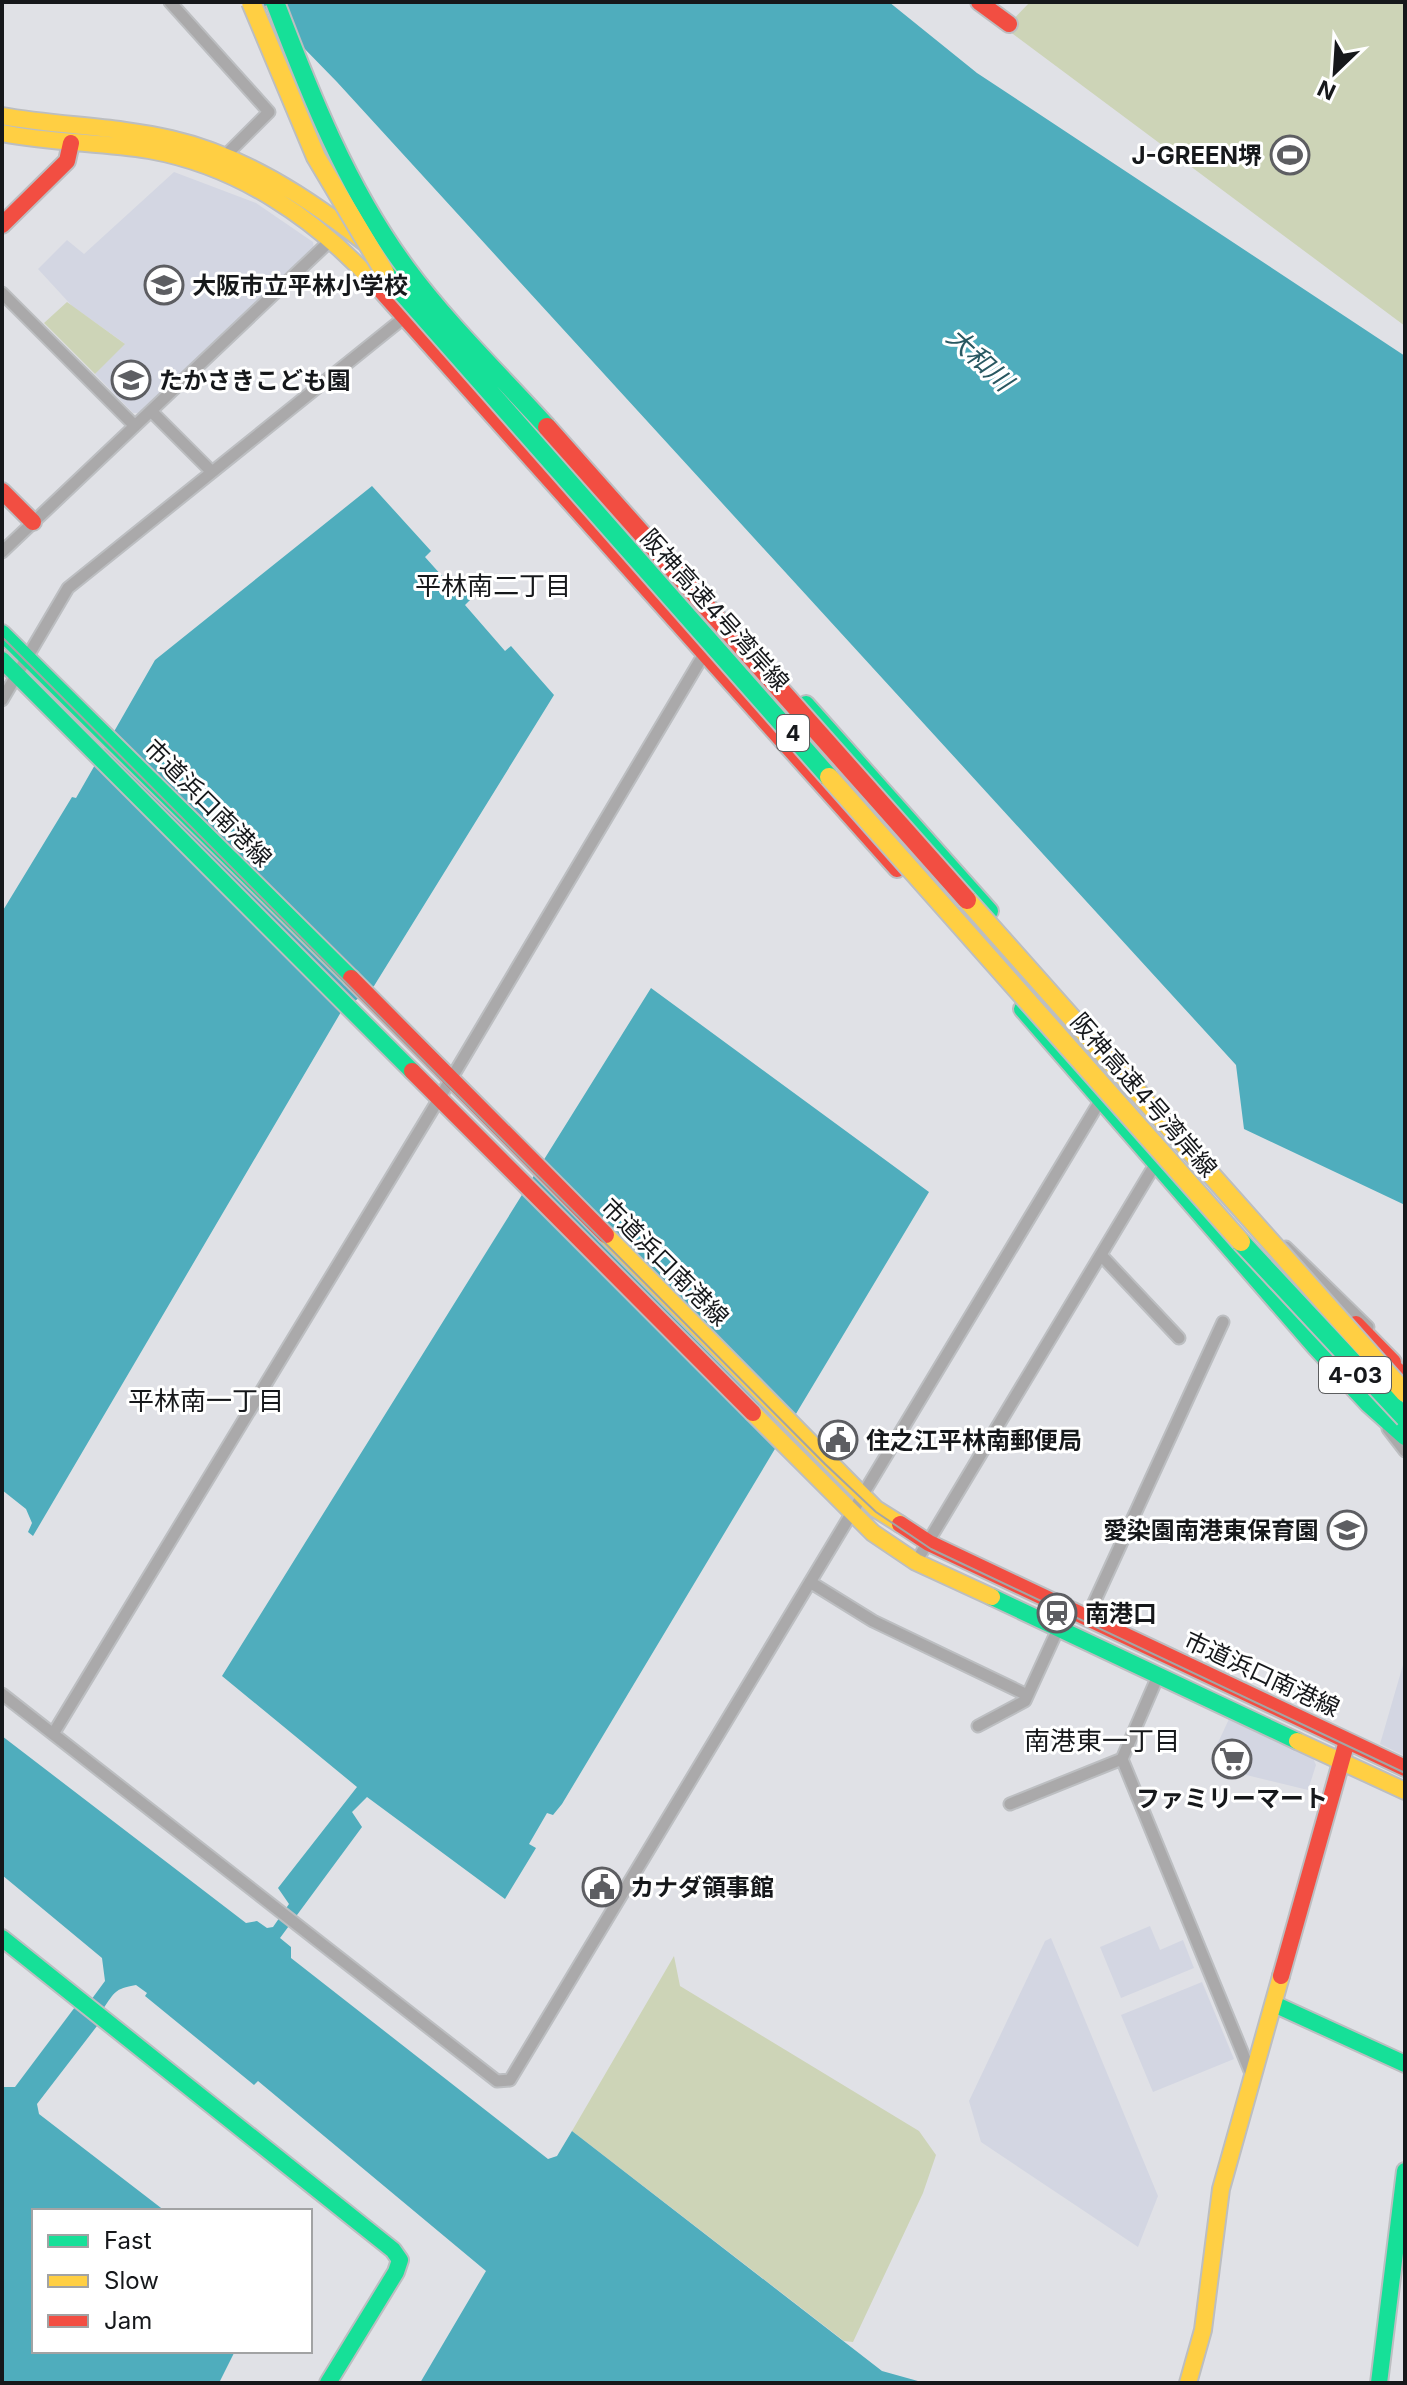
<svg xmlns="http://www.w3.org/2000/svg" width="1407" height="2385" font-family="Inter,'Noto Sans JP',sans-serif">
<rect width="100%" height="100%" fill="#e0e1e6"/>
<!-- built -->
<path fill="#d3d6e2" d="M174,172L256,203L313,242L314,249L139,413H133L95,374L124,343L72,306L38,269L67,240L84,254Z
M1405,1658V1756L1380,1744Z
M1229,1719L1313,1758L1316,1765L1308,1790L1238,1773L1210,1760Z
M1150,1926L1160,1950L1183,1940L1194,1968L1121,1998L1100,1947Z
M1051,1938L1158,2196L1138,2247L981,2142L969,2101L1045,1941Z
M1202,1982L1234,2059L1153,2092L1121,2015Z"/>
<!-- green -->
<path fill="#cdd4b7" d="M1030,2H1405V326L1005,28Z
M67,302L125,344L95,374L44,323Z
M674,1956L680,1986L919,2131L936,2155L923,2193L853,2342L844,2341L572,2131Z"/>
<!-- water -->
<path fill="#4fadbd" d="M259,2H889L977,73L1405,356V1205L1244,1129L1236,1065L337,82Z
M372,486L431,551L425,557L451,586L457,581L472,598L465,605L505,651L511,646L554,695L374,986L341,1012L33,1536L28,1532L32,1523L26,1509L2,1490V912L72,797L76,798L155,660Z
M651,988L929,1192L562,1804L553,1815L547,1813L529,1844L536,1848L505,1899L367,1797L352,1812L362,1827L280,1938L291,1947V1958L548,2159L557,2156L572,2131L882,2371L925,2383H420L486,2271L258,2081L254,2085L145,1996L147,1993L136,1985C114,1989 115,1992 103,2009L107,2013L37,2104L39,2114L165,2211H34V2351H235L219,2383H2V2087H15L84,1995L91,2000L105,1981L102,1958L2,1875V1736L246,1923L257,1921L267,1928L273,1927L289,1904L278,1888L357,1787L222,1676Z"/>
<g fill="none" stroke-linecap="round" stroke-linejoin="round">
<defs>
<path id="street" d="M170,2L269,112L226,155
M2,293L135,426
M151,411L212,472
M2,552L331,240
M2,700L68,588L431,296
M1286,1247L1368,1327
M1101,1255L1179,1338
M1388,1429L1405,1451
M916,1562L1156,1163
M810,1582L873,1621L1027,1695
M1087,1618L1223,1322
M1158,1676L1122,1759L1252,2076
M2,1694L497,2081L510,2080L1100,1101L1136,1087
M978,1726L1025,1701L1058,1629
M53,1734L451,1079L704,654L732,628
M1010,1804L1122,1759"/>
<path id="fast" d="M2,633L351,978
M2,660L412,1071
M806,704L990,911
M1022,1009L1315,1347L1368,1404L1405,1437
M992,1597L1297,1741
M2,1938L393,2250L400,2260L396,2272L328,2383
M1274,2004L1405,2064
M1379,2383L1405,2171"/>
<path id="slow" d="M2,116C58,126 116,126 171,139C262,160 335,218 406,275
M2,133C51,143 100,142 149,150C239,166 317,219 377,286
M606,1235L876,1509L900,1524
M753,1413L873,1533L916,1562L992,1597
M1297,1741L1405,1791
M1188,2383L1203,2330L1221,2189L1281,1976"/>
<path id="jam" d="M979,2L1009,24
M2,225L67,161L71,143
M377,286L897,869
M2,491L33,522
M351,978L606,1235
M412,1071L753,1413
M1356,1324L1393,1362
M1380,1356L1405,1377
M900,1524L929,1543L1405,1768
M1281,1976L1347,1741"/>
</defs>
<!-- street casing -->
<use href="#street" stroke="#bcbec1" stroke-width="15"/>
<!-- fast casing -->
<use href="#fast" stroke="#bcbec1" stroke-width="20"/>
<!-- slow casing -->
<use href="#slow" stroke="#bcbec1" stroke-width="20"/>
<!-- jam casing -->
<use href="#jam" stroke="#bcbec1" stroke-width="20"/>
<!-- street -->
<use href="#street" stroke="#aaa9aa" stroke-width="11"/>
<!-- fast -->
<use href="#fast" stroke="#16e098" stroke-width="16"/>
<!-- slow -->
<use href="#slow" stroke="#ffcf43" stroke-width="16"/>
<!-- jam -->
<use href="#jam" stroke="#f24e42" stroke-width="16"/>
<!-- tram -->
<path stroke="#a4a5a5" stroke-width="2" d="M2,637L825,1464L876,1512L931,1549L1405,1773"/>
<defs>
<path id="fast-bridge" d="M275,2C310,94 347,188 406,268C447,324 500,375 547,427
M385,273L829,777
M1241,1242L1405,1418"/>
<path id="slow-bridge" d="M251,2L316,157L385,273
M829,777L1241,1242
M967,900L1405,1393"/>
<path id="jam-bridge" d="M547,427L967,900"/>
</defs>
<!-- fast-bridge casing -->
<use href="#fast-bridge" stroke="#bcbec1" stroke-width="22" stroke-linecap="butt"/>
<!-- slow-bridge casing -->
<use href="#slow-bridge" stroke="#bcbec1" stroke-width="22" stroke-linecap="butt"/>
<!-- jam-bridge casing -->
<use href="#jam-bridge" stroke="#bcbec1" stroke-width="22" stroke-linecap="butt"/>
<!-- fast-bridge -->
<use href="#fast-bridge" stroke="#16e098" stroke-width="18"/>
<!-- slow-bridge -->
<use href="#slow-bridge" stroke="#ffcf43" stroke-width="18"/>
<!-- jam-bridge -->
<use href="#jam-bridge" stroke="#f24e42" stroke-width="18"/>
</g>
<!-- icons -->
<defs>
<symbol id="stadium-ring" viewBox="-11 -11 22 22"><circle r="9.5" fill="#fff" stroke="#5d5e62" stroke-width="1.5"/><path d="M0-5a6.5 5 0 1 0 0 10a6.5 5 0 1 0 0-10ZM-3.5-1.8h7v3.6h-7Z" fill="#5d5e62"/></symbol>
<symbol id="school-ring" viewBox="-11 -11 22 22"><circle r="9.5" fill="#fff" stroke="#5d5e62" stroke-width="1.5"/><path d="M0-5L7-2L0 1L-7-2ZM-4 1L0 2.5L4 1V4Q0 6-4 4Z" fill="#5d5e62"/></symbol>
<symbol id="civic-ring" viewBox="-11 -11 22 22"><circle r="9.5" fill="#fff" stroke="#5d5e62" stroke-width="1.5"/><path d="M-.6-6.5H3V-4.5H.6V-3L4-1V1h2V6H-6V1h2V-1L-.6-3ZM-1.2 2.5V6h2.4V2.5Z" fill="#5d5e62"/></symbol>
<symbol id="station-ring" viewBox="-11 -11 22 22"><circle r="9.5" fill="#fff" stroke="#5d5e62" stroke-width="1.5"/><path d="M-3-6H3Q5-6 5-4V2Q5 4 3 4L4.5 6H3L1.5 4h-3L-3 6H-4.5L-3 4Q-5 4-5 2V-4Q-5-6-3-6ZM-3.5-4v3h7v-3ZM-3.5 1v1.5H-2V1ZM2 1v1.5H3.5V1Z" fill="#5d5e62"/></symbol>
<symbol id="supermarket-ring" viewBox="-11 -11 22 22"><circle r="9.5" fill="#fff" stroke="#5d5e62" stroke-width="1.5"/><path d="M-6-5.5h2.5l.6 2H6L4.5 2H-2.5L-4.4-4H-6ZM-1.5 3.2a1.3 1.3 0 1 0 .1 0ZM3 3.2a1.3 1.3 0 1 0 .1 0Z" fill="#5d5e62"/></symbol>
</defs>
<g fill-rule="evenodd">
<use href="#stadium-ring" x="1268" y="133" width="44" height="44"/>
<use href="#school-ring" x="142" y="263" width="44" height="44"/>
<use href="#school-ring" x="109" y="358" width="44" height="44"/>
<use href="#civic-ring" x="816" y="1418" width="44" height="44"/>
<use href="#school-ring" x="1325" y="1508" width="44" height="44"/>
<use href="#station-ring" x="1035" y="1591" width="44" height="44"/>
<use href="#supermarket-ring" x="1210" y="1737" width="44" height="44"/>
<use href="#civic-ring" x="580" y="1865" width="44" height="44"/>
</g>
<g text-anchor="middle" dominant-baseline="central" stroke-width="6" stroke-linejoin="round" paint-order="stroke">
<!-- shield labels -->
<g fill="#fff" stroke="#5c5d5f" stroke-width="2">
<rect x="777" y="715" width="32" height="36" rx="6"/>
<rect x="1319" y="1357" width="72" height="36" rx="6"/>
</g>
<g font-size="22" font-weight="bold" fill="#16181b">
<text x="793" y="733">4</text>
<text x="1355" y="1375">4-03</text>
</g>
<!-- poi labels -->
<g font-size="24" font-weight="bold" fill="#16181b" stroke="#fff" text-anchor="start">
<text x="1262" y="155" text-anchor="end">J-GREEN堺</text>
<text x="192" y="285">大阪市立平林小学校</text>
<text x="159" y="380">たかさきこども園</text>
<text x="866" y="1440">住之江平林南郵便局</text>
<text x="1319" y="1530" text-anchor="end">愛染園南港東保育園</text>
<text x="1085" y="1613">南港口</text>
<text x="1232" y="1798" text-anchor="middle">ファミリーマート</text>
<text x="630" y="1887">カナダ領事館</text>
</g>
<!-- street labels -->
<g font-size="24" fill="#16181b" stroke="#fff">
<text transform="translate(715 610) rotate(48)">阪神高速4号湾岸線</text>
<text transform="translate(208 803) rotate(45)">市道浜口南港線</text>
<text transform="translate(1144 1095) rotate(49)">阪神高速4号湾岸線</text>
<text transform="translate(665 1262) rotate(45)">市道浜口南港線</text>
<text transform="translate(1262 1674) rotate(25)">市道浜口南港線</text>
</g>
<!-- water labels -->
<g font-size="26" font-style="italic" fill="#285861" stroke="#fff">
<text transform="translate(980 359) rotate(43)">大和川</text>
</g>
<!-- neighbourhood labels -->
<g font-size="26" fill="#16181b" stroke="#fff">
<text x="493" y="585">平林南二丁目</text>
<text x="206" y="1400">平林南一丁目</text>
<text x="1102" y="1740">南港東一丁目</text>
</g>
</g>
<!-- border -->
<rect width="1407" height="2385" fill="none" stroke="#16181b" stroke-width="8"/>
<!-- legend -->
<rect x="32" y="2209" width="280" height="144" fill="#ffffff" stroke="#a2a3a4" stroke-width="2"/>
<rect x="48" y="2235" width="40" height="12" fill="#16e098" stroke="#a2a3a4" stroke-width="2"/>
<text x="104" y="2249" font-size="24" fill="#16181b">Fast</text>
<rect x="48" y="2275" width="40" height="12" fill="#ffcf43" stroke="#a2a3a4" stroke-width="2"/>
<text x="104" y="2289" font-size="24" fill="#16181b">Slow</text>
<rect x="48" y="2315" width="40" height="12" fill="#f24e42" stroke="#a2a3a4" stroke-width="2"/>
<text x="104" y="2329" font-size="24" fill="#16181b">Jam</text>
<!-- north arrow -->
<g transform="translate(1335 72) rotate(205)" stroke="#ffffff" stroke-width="6" paint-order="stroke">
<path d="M0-6L14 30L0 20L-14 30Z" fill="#16181b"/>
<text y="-12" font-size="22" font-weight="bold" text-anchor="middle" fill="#16181b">N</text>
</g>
</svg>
